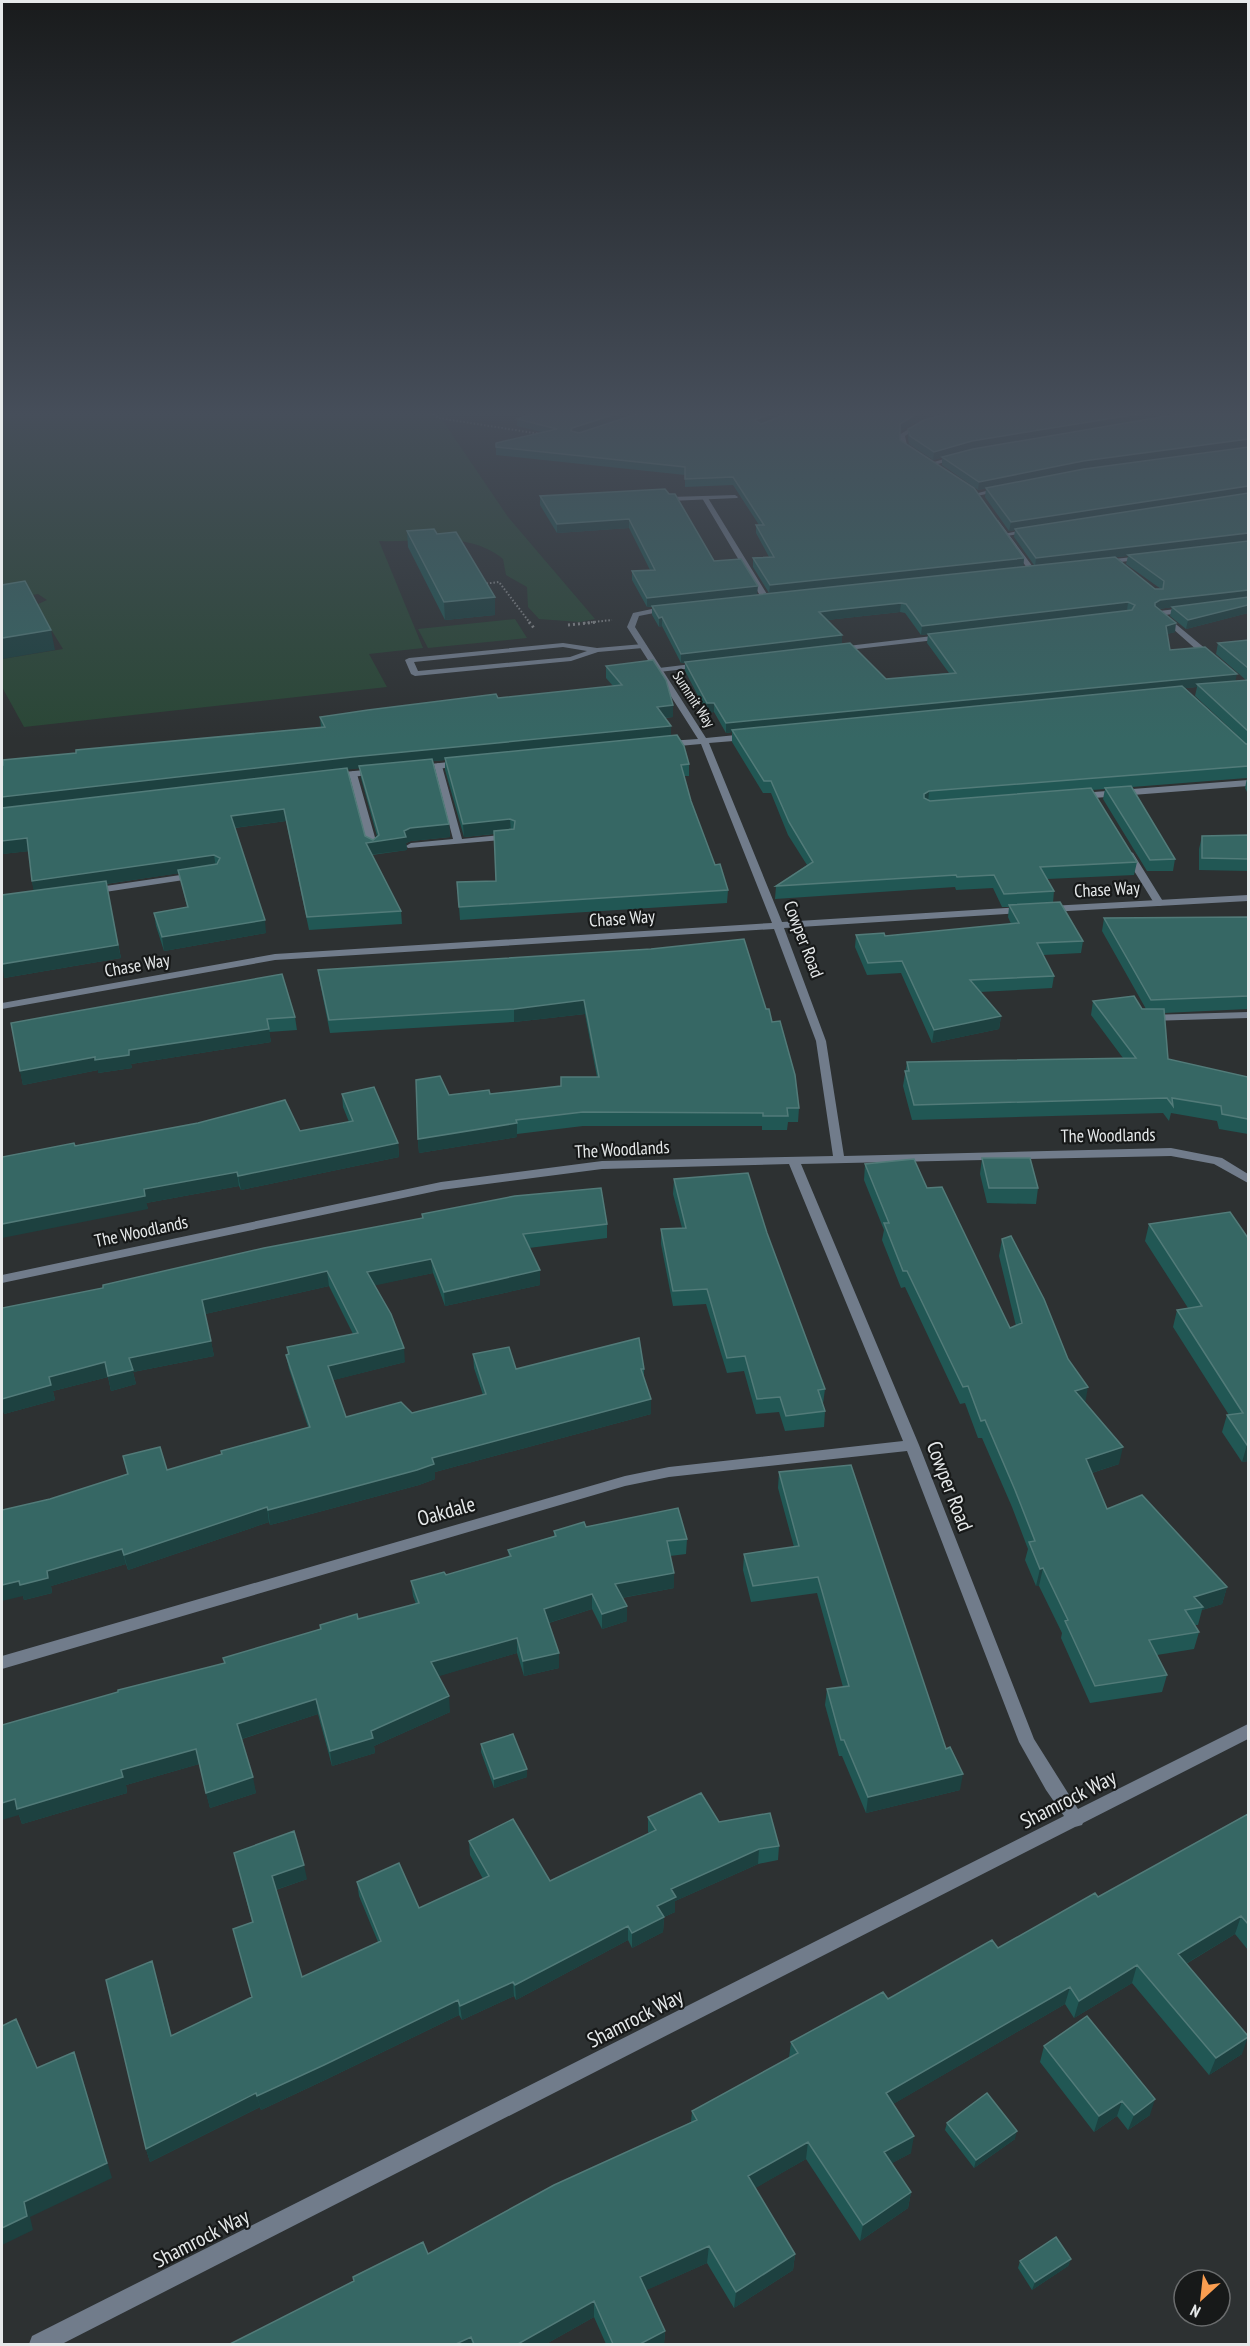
<svg xmlns="http://www.w3.org/2000/svg" width="1250" height="2346" font-family="'PT Sans Narrow',sans-serif">
<rect width="100%" height="100%" fill="#2d3132"/>
<!-- green -->
<path fill="#2a4736" d="M2,411H478L441,418L508,517L595,619L580,622L539,619L528,607L527,587L506,575L503,559C468,530 420,543 379,541L423,648L369,654L387,687L24,727L2,687V659L63,649L36,605L47,600L38,594L2,601Z
M515,619L527,638L428,648L418,629Z"/>
<g fill="none" stroke-linecap="round" stroke-linejoin="round">
<!-- path-far1 -->
<path stroke="#888b8c" stroke-width="2" stroke-dasharray="1.5 2" stroke-linecap="butt" d="M427,411L439,418L540,434
M483,584L499,582L530,623
M584,623L612,620"/>
<!-- path -->
<path stroke="#888b8c" stroke-width="3" stroke-dasharray="2 3" stroke-linecap="butt" d="M529,622L534,628
M568,625L597,622"/>
<!-- service -->
<path fill="#717c8b" fill-rule="evenodd" d="M958,455L960,458L930,466L927,464Z
M735,495L738,497L737,498L670,501L667,499L670,497Z
M1031,528L1033,529V531L1007,536L1004,534Z
M1185,608L1189,610L1188,612L1165,615L1213,655V659H1207L1155,613L1159,611Z
M941,635H944V639L839,651L835,649L839,647Z
M563,643L597,648L643,644L647,646L643,648L598,652L571,661L415,676L411,674L405,660L409,658ZM563,647L587,651L570,657L418,671L414,662Z
M700,663L704,665L703,667L659,672L655,670L659,668Z
M438,763L442,766L462,839L510,834L513,835V839L408,848L406,846L411,843L453,839L434,766Z
M353,771L357,774L378,848L376,850L373,851L368,848L349,774Z
M1248,780V786L1081,799L1077,796L1081,793Z
M1128,850L1133,853L1164,903L1162,905L1159,906L1154,903L1123,853Z
M194,873L197,874V878L92,894L87,891L92,888Z
M1248,1012V1018L1149,1021L1144,1018L1149,1015Z"/>
<!-- minor -->
<path fill="#717c8b" fill-rule="evenodd" d="M919,423L924,424L905,436L907,445L918,453L915,455L902,447L899,435Z
M1002,487L1004,488V490L977,496L974,494Z
M703,497L708,498L770,599L769,601L762,599L702,498Z
M994,520H998L1036,571L1034,572H1030L993,521Z
M1143,556L1145,557V559L1104,564L1101,562L1104,560Z
M666,606L670,608L669,610L639,616L635,627L706,738L746,734L750,737L746,740L709,743L782,922L1023,907L1028,910L1023,913L784,928L826,1041L844,1156L1171,1148L1222,1158L1248,1174V1183L1214,1164L1171,1156L801,1164L919,1445L1034,1739L1078,1809L1248,1724V1739L1083,1823L1082,1825L1075,1827L62,2344H29L32,2336L1064,1816L1046,1790L1019,1742L907,1451L669,1477L625,1486L2,1669V1656L625,1476L669,1467L903,1441L789,1164L602,1169L441,1190L2,1283V1275L441,1182L602,1161L833,1156L816,1041L774,929L275,960L2,1009V1003L275,954L772,923L701,744L668,747L664,744L668,741L698,739L627,627L633,613Z
M459,761L462,762V766L420,771L416,768L420,765Z
M375,769L378,770V774L333,779L329,776L333,773Z
M1248,895V901L1050,912L1045,909L1050,906Z"/>
</g>
<!-- wall -->
<path fill="#215754" fill-rule="evenodd" d="M540,411H1248V446L1082,469L978,490L942,465V457L1089,429L972,449L933,460L909,444L908,437V429L924,419L918,421L900,431V440L1024,558L1023,567L1034,565L1014,537L1015,530L1009,531L985,497L986,488L1248,605V613L1186,629L1170,616L1172,607L1159,609L1175,632L1167,634L1170,650L1236,681L1246,680L1216,654L1218,643L1248,640V794L1245,788L1247,778L1132,787L1175,859L1173,871H1147L1103,799L1105,789L1092,790L1137,862L1134,875L1047,879L1054,891L1053,903L1083,941L1081,953L1043,955L1054,976L1052,988L980,992L1001,1016L999,1029L932,1043L901,973L867,975L855,947L856,935L885,936L1011,924L1008,917L1009,907H1002L993,888L956,890L955,887L775,899L776,886L807,865L788,835L771,793H763L732,742V732L726,733L714,712L707,713L685,671V663H681L662,626L659,627L652,615V607H647L632,580V571L650,570L629,528L557,533L540,505V496L665,489L714,561L757,595L769,593L753,567V558L769,557L756,533V525H759L733,485L685,487V475L496,455V443L542,432L517,426V419ZM1128,556L1126,564L1161,589H1155L1116,557ZM900,612L905,613L921,635L928,634L927,643L949,673L886,679L842,644V635L827,620ZM1197,687L1195,696L1247,744L1185,688Z
M407,531L437,534L495,615L445,620L408,547Z
M606,666L673,705V717L665,718L671,735L689,764V776H684L691,801L715,865L728,890L727,903L460,920L457,882L496,881L494,834L464,837L445,770V760L433,761L449,824L450,837L411,841L406,843L407,850L372,855L401,911L402,924L309,930L286,821L235,828L266,933L164,951L156,926L154,913L187,907L179,873L106,884L121,958L4,978L34,891L32,881L29,851L2,854L321,728L320,717L613,686L606,678ZM360,768L361,778L377,836L373,840L365,836L347,769Z
M1248,835V871L1199,870V849L1202,836Z
M1248,917V1009L1164,1013L1168,1059L1248,1077V1134L1219,1129L1217,1121L1171,1113L1169,1121L1163,1113L912,1120L903,1086L907,1062L1123,1058L1091,1015L1093,1001L1146,1009L1102,931L1104,918Z
M318,970L766,1009L772,1022L799,1108L798,1122H788L787,1130H762V1126H583L517,1134V1137L419,1153L418,1139L449,1095L490,1094L561,1086L597,1077L585,1014L514,1022L330,1033L320,983Z
M295,1017L297,1030L269,1032L271,1042L131,1064L132,1068L98,1073V1070L23,1085L11,1023Z
M342,1094L398,1143L399,1157L241,1190L239,1186L146,1203L148,1209L75,1146L198,1123L300,1131L349,1122L343,1107Z
M982,1158L1038,1188L1036,1204L987,1203L980,1174Z
M865,1164L927,1188L1010,1328L1016,1326L999,1256L1002,1239L1085,1402L1119,1464L1092,1473L1107,1509L1227,1587L1222,1604L1202,1610L1198,1625H1195L1199,1632L1194,1649L1157,1655L1167,1675L1162,1692L1090,1703L1061,1638L1062,1633L1039,1586H1036L1025,1560L1028,1549L1012,1507L982,1438H978L965,1403L960,1404L905,1287L901,1288L882,1240L884,1230L864,1180Z
M674,1179L767,1233L825,1389L823,1404L825,1411L824,1427L785,1431L779,1412L756,1414L744,1371L727,1373L706,1304L673,1306L661,1244V1229L682,1228L673,1194Z
M422,1214L607,1224V1238L529,1248L540,1270V1285L445,1306L433,1273L374,1285L405,1362L333,1380L346,1417L412,1413L483,1395L474,1368L473,1354L516,1369H644V1380L651,1414L435,1472V1479L419,1485L270,1525L269,1522L128,1570L126,1564L51,1586L52,1593L24,1600L23,1596L50,1499L127,1474L123,1456L167,1470L222,1454L221,1451L308,1427L289,1369L286,1355L288,1354L287,1347L353,1334L329,1286L205,1314L214,1356L133,1372L136,1384L111,1391L108,1377L53,1391L55,1400L4,1414L2,1404V1308L103,1288L422,1218Z
M1149,1224L1248,1238V1461L1242,1462L1222,1432L1227,1415H1229L1173,1327L1177,1310L1188,1308L1145,1241Z
M779,1472L960,1790L866,1813L842,1756H839L825,1705L827,1689L843,1687L817,1593L751,1602L743,1570L744,1554L794,1547L778,1488Z
M586,1527L687,1539L686,1554L670,1556L674,1588L622,1598L627,1621L602,1629L592,1609L549,1623L559,1668L524,1676L517,1653L438,1676L450,1712L374,1746L375,1753L332,1766L318,1714L242,1739L256,1793L210,1808L199,1764L126,1785L127,1793L22,1824L19,1815L224,1663L321,1629L320,1625L358,1619L416,1604L413,1596L411,1581L446,1575L509,1557L508,1550L554,1536V1531Z
M481,1744L527,1769V1777L494,1788L481,1752Z
M1248,1814V1950L1235,1934L1186,1964L1242,2054L1209,2075L1132,1983L1074,2018L1065,2004L893,2104L911,2153L892,2163L911,2192L908,2208L860,2241L806,2159L755,2188L795,2254L793,2270L734,2308L707,2263L646,2290L665,2331L664,2344H606L594,2317L546,2344H230L428,2254L691,2122L692,2111L789,2058L791,2042L998,1948L1098,1897Z
M648,1817L719,1822L779,1846L778,1860L758,1864L675,1901V1912L664,1917L663,1932L632,1948L628,1940L516,2000L514,1996L462,2020L459,2015L327,2079L261,2110L260,2107L150,2162L146,2149L156,1976L172,2036L252,1997L233,1929L252,1922L234,1853L307,1879L276,1890L302,1977L378,1942L359,1896L357,1882L419,1908L483,1879L470,1855L469,1841L550,1881L649,1833L648,1832Z
M1044,2046L1150,2115L1128,2130L1117,2116L1094,2132L1040,2062Z
M947,2123L1015,2139L974,2168L945,2130Z
M1071,2259L1068,2266L1032,2290L1018,2268L1020,2261Z"/>
<!-- shaded-wall -->
<path fill="#1d4140" d="M625,411H647L572,436L571,431L572,428Z
M779,411H799L754,427V420Z
M931,411H964L918,421L899,432L900,424L918,413Z
M1157,411H1201L972,449L933,460L934,452L972,441Z
M1248,439V446L1082,469L978,490L979,482L1083,461Z
M1248,486V493L1009,531L1011,522Z
M629,519V528L557,533V524Z
M1248,533V541L1035,567L1036,558Z
M1024,558L1023,567L769,594L770,585Z
M758,586L757,595L647,607V598Z
M1248,590V598L1158,609L1153,612L1155,603L1160,600Z
M495,597V615L445,620L444,602Z
M1128,602L1127,611L921,635L922,626Z
M901,603L900,612L818,621L819,612Z
M1248,605V613L1186,629L1188,620Z
M662,617V626L659,627V618Z
M1176,623L1175,632L1164,635L1166,626Z
M51,630L55,650L2,659V638Z
M842,635V644L681,663V654Z
M1237,674L1235,683L1197,684V687L733,732L732,730V732L726,733V723Z
M707,703H714V712L707,713Z
M673,705V717L657,718V707Z
M671,726V738L353,769L2,810V811V797L352,757Z
M929,791L928,803L923,806L924,794Z
M284,809L286,821L233,828L231,816Z
M510,819L511,832L464,837L463,824Z
M449,824L450,837L411,841L406,843L407,850L367,855L366,843L410,828Z
M27,838L30,851L2,854V841Z
M214,855L216,868L34,894L32,881Z
M265,920L266,933L164,951L162,937Z
M118,945L121,958L4,978L2,964Z
M584,1000L585,1014L514,1022V1009Z
M1001,1016L999,1029L932,1043L934,1030Z
M269,1029L271,1042L131,1064L132,1068L98,1073V1070L23,1085L20,1071L129,1050Z
M517,1123V1137L419,1153L418,1139Z
M398,1143L399,1157L241,1190L238,1176Z
M237,1172L239,1186L146,1203L144,1189Z
M145,1196L148,1209L2,1238V1224Z
M431,1259L433,1273L368,1287L367,1272Z
M540,1270V1285L445,1306L444,1292Z
M327,1271L329,1286L205,1314L202,1300Z
M211,1341L214,1356L133,1372L136,1384L111,1391L108,1376L129,1358Z
M404,1348L405,1362L330,1381L328,1366Z
M105,1362L108,1377L53,1391L55,1400L4,1414L2,1404V1399L49,1377Z
M1088,1387L1085,1404L1075,1391Z
M651,1399V1414L435,1472V1479L419,1485L270,1525L268,1510L432,1458Z
M1247,1445H1248V1461L1242,1462Z
M1123,1447L1119,1464L1082,1476L1086,1459Z
M267,1507L269,1522L128,1570L124,1555Z
M122,1549L126,1564L51,1586L52,1593L24,1600L23,1596L2,1601V1585Z
M1043,1568L1039,1586H1036L1040,1569Z
M674,1573V1588L615,1599V1584Z
M1227,1587L1222,1604L1202,1610L1203,1607L1194,1597Z
M592,1594V1609L545,1624L544,1609Z
M627,1606V1621L602,1629V1614Z
M517,1638V1653L433,1678L431,1662Z
M559,1653V1668L524,1676L523,1661Z
M449,1696L450,1712L374,1746L375,1753L332,1766L330,1751L371,1731Z
M316,1699L318,1714L241,1739L237,1724Z
M196,1749L199,1764L126,1785L127,1793L22,1824L19,1815L2,1820V1803Z
M527,1769V1777L494,1788V1779Z
M963,1774L960,1790L866,1813L868,1797Z
M253,1777L256,1793L210,1808L206,1793Z
M759,1849L758,1864L675,1901V1912L664,1917L663,1932L632,1948V1933L657,1906L671,1889Z
M304,1865L307,1879L275,1890L272,1876Z
M1241,1916L1235,1934L1172,1972L1178,1954Z
M628,1926V1940L516,2000L515,1985Z
M1137,1965L1132,1983L1074,2018L1079,2001Z
M513,1982L514,1996L462,2020L460,2006Z
M1070,1987L1065,2004L883,2110L886,2093Z
M458,2000L459,2015L327,2079L261,2110L257,2096Z
M1248,2037L1242,2054L1209,2075L1216,2058Z
M74,2052L79,2067L112,2178L30,2217L33,2230L2,2245V2228L24,2202Z
M256,2093L260,2107L150,2162L146,2149Z
M1155,2099L1150,2115L1128,2130L1134,2115Z
M1122,2101L1117,2116L1094,2132L1099,2116Z
M1017,2131L1015,2139L974,2168L976,2160Z
M914,2136L911,2153L881,2169L884,2152Z
M808,2142L806,2159L747,2193L748,2176Z
M911,2192L908,2208L860,2241L863,2225Z
M709,2246L707,2263L640,2293V2277Z
M795,2254L793,2270L734,2308L736,2292Z
M1071,2259L1068,2266L1032,2290L1035,2282Z
M594,2301V2317L546,2344H518Z
M665,2331L664,2344H640Z
M471,2337L472,2344H456Z"/>
<!-- building -->
<path fill="#366764" stroke="#527b79" stroke-width="1.5" d="M540,411H625L572,428L571,431L579,433L646,411H779L754,420L761,424L795,411H931L918,413L900,424V440L974,488L1024,558L770,585L753,558L774,557L756,525H764L733,477L685,479V467L496,447V443L557,429L517,419Z
M958,411H1157L972,441L934,452L910,436L908,429L924,420Z
M1196,411H1234L1248,417V439L1083,461L979,482L942,457L973,449Z
M1248,447V486L1011,522L986,488L1084,469Z
M665,489L669,494H675L714,561L741,559L758,586L647,598L632,571L655,570L629,519L557,524L540,496Z
M1248,493V533L1036,558L1015,529Z
M434,529L437,534L456,532L495,597L444,602L407,531Z
M1248,541V590L1160,600L1155,603V606L1176,623L1166,626L1170,650L1205,647L1237,674L726,723L714,703H707L685,662L850,643L886,679L956,673L928,634L1132,610L1135,605L1128,602L922,626L906,604L901,603L834,610L819,612L842,635L681,654L662,617L659,618L652,606L1115,557L1155,589H1163L1164,581L1128,555Z
M25,581L51,630L2,638V585Z
M1248,597V605L1188,620L1172,607Z
M1248,640V668L1218,643Z
M653,660L666,680L673,705L657,707L671,726L352,757L2,797V765H3V760L76,753V750L325,727L320,717L368,710L496,694L498,698L622,685L606,666Z
M1248,680V731L1197,684Z
M1182,686L1246,744H1248V766L929,791L924,794V798L930,801L1091,788L1137,862L1040,867L1054,891L1004,894L994,875L957,877L956,875L776,886L813,862L789,822L771,781H764L732,730Z
M677,735L684,746L689,764L681,765L691,801L715,865L720,864L728,890L459,907L457,882L496,881L494,831L514,829L515,821L510,819L463,824L445,758Z
M432,759L449,824L410,828L404,831L406,837L366,843L401,911L307,917L284,809L231,816L265,920L162,937L154,913L188,907L178,870L217,864L220,858L214,855L32,881L27,838L2,841V808L347,768L365,836L373,840L379,835L359,766Z
M1131,786L1175,859L1150,860L1105,788Z
M1248,835V859L1202,858V836Z
M106,881L118,945L2,964V895Z
M1060,902L1083,941L1037,943L1054,976L970,980L1001,1016L934,1030L902,961L868,963L856,935L884,933L885,936L1019,923L1009,905Z
M1248,917V996L1151,1000L1104,918Z
M744,939L766,1009H769L772,1022L780,1021L795,1075L799,1108H787L788,1116H763V1113L583,1112L516,1120L517,1123L418,1139L416,1080L440,1076L449,1095L489,1090L490,1094L561,1086V1077H599L584,1000L514,1009L329,1020L318,970L651,949Z
M282,974L295,1017L267,1019L269,1029L129,1050V1055L95,1060V1057L20,1071L11,1023Z
M1134,996L1142,1009H1164L1168,1059L1248,1077V1119L1222,1114L1221,1106L1172,1098L1173,1106L1167,1098L914,1105L905,1071H909L907,1062L1136,1058L1093,1001Z
M374,1087L398,1143L238,1176L237,1172L144,1189L145,1196L2,1224V1157L74,1143L75,1146L198,1123L285,1100L300,1131L353,1121L342,1094Z
M982,1158H1030L1038,1188H989Z
M914,1159L927,1188L942,1187L1010,1328L1022,1323L1002,1239L1011,1236L1044,1299L1068,1359L1088,1387L1075,1391L1123,1447L1086,1459L1107,1509L1142,1495L1227,1587L1194,1597L1203,1607L1185,1610L1199,1632L1149,1640L1167,1675L1095,1686L1065,1621L1068,1620L1043,1568L1040,1569L1029,1542L1035,1541L1015,1490L985,1420L981,1421L968,1386L963,1387L907,1271H903L884,1223H889L865,1164Z
M748,1173L767,1233L825,1389L818,1390L825,1411L786,1416L780,1397L757,1399L745,1356L727,1358L707,1289L673,1291L661,1229L686,1228L674,1179Z
M601,1188L607,1224L523,1234L540,1270L444,1292L431,1259L367,1272L391,1314L404,1348L328,1366L346,1417L401,1402L412,1413L486,1394L473,1354L509,1347L516,1369L639,1338L644,1369H641L651,1399L432,1458L434,1464L417,1470L268,1510L267,1507L124,1555L122,1549L47,1571L48,1578L20,1585L19,1581L2,1585V1510L50,1499L128,1474L123,1456L160,1447L167,1470L222,1454L221,1451L310,1427L286,1355L289,1354L287,1347L358,1333L327,1271L202,1300L211,1341L129,1358L133,1370L108,1376L105,1362L49,1377L51,1385L2,1399V1308L103,1288V1285L264,1248L423,1218L422,1214L515,1196Z
M1230,1212L1248,1238V1445H1247L1227,1415L1243,1413L1177,1310L1202,1306L1149,1224Z
M851,1465L946,1749L950,1747L963,1774L868,1797L844,1740H841L827,1689L849,1686L818,1577L753,1586L744,1554L799,1546L779,1472Z
M678,1508L687,1539L667,1541L674,1573L615,1584L627,1606L602,1614L592,1594L544,1609L559,1653L523,1661L517,1638L431,1662L449,1696L371,1731L373,1738L330,1751L316,1699L237,1724L253,1777L206,1793L196,1749L121,1770L123,1777L17,1809L15,1799L2,1803V1725L118,1692V1690L225,1663L223,1658L321,1629L320,1625L357,1614L358,1619L419,1603L411,1581L444,1572L446,1575L511,1556L508,1550L556,1536L554,1531L584,1522L586,1527Z
M513,1734L527,1769L494,1779L481,1744Z
M701,1793L719,1822L770,1813L779,1846L759,1849L671,1889L676,1897L657,1906L664,1917L632,1933L628,1926L515,1985L513,1982L460,2006L458,2000L324,2065L257,2096L256,2093L146,2149L106,1980L152,1961L171,2036L252,1997L233,1929L253,1922L234,1853L294,1831L304,1865L272,1876L302,1977L381,1941L357,1882L399,1863L419,1908L489,1876L469,1841L513,1819L550,1881L656,1830L648,1817Z
M1248,1814V1924L1241,1916L1178,1954L1248,2036V2037L1216,2058L1137,1965L1079,2001L1070,1987L886,2093L914,2136L884,2152L911,2192L863,2225L808,2142L748,2176L795,2254L736,2292L709,2246L640,2277L665,2331L640,2344H613L594,2301L518,2344H474L471,2337L456,2344H230L354,2281L353,2277L423,2242L428,2254L554,2185L697,2120L692,2111L798,2053L791,2042L883,1992L888,1999L992,1940L998,1948L1095,1893L1098,1897Z
M1087,2016L1155,2099L1134,2115L1122,2101L1099,2116L1044,2046Z
M16,2019L37,2068L74,2052L107,2163L24,2202L27,2216L2,2228V2026Z
M987,2093L1017,2131L976,2160L947,2123Z
M1056,2237L1071,2259L1035,2282L1020,2261Z"/>
<!-- sky -->
<linearGradient id="sky" x2="0" y2="1"><stop stop-color="#191b1c"/><stop offset="0.56" stop-color="#464e5a"/><stop offset="1" stop-color="#464e5a" stop-opacity="0"/></linearGradient>
<rect width="1250" height="739" fill="url(#sky)"/>
<g text-anchor="middle" dominant-baseline="central" stroke-width="4.5" stroke-linejoin="round" paint-order="stroke">
<!-- far-street labels -->
<g font-size="15" fill="#e6e9ea" stroke="#171919">
<text transform="translate(694 699) rotate(57)">Summit Way</text>
</g>
<!-- street labels -->
<g font-size="18" fill="#e6e9ea" stroke="#171919">
<text transform="translate(1107 889) rotate(-3)">Chase Way</text>
<text transform="translate(622 918) rotate(-4)">Chase Way</text>
<text transform="translate(804 939) rotate(69)">Cowper Road</text>
<text transform="translate(137 965) rotate(-10)">Chase Way</text>
<text transform="translate(1108 1135) rotate(-1)">The Woodlands</text>
<text transform="translate(622 1149) rotate(-3)">The Woodlands</text>
<text transform="translate(141 1231) rotate(-12)">The Woodlands</text>
</g>
<!-- near-street labels -->
<g font-size="21" fill="#e6e9ea" stroke="#171919">
<text transform="translate(950 1486) rotate(69)">Cowper Road</text>
<text transform="translate(446 1511) rotate(-16)">Oakdale</text>
<text transform="translate(1068 1799) rotate(-27)">Shamrock Way</text>
<text transform="translate(635 2018) rotate(-27)">Shamrock Way</text>
<text transform="translate(201 2238) rotate(-27)">Shamrock Way</text>
</g>
</g>
<!-- border -->
<rect width="1250" height="2346" fill="none" stroke="#e6e9ea" stroke-width="6"/>
<!-- north arrow -->
<g transform="translate(1202 2298) rotate(207)"><circle r="28" fill="#171919" stroke="#6a6c6d" stroke-width="1.5"/>
<path d="M0-4.5L10 22L0 15L-10 22Z" fill="#fb9e50"/>
<text y="-9" font-size="16" font-weight="bold" text-anchor="middle" fill="#e6e9ea">N</text>
</g>
</svg>
